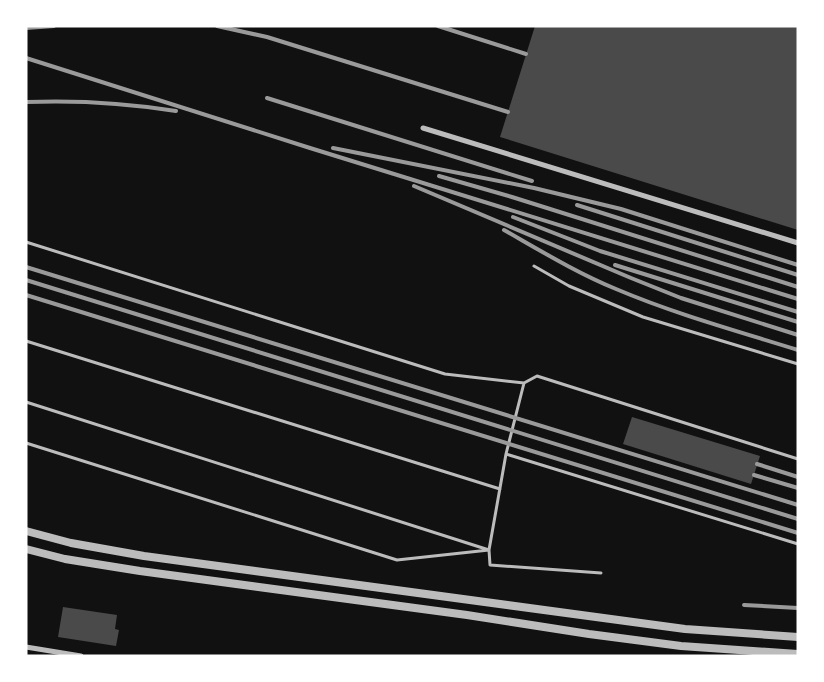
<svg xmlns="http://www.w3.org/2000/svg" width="824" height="682" font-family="Quicksand,sans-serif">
<rect width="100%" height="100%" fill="#111"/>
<!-- building -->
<path fill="#4a4a4a" d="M535,26H798V230L500,137Z
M632,417L760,456L751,484L623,444Z
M63,607L117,615L115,629L119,630L116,646L58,637Z"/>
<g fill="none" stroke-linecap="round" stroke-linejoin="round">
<!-- service -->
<path stroke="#bcbcbc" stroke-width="3" d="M26,242L445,374L524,383L537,376L798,459
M534,266L569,286L643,317L798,364
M26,341L500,489
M26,402L489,550L490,565L601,573
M26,443L397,560L489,550L506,454L798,544
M506,454L524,383"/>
<!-- minor -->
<path stroke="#bcbcbc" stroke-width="5" d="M423,128L798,243
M26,647L81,656"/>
<!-- tertiary -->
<path stroke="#bcbcbc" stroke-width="8" d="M26,531L71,543L144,556L685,629L798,637
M26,549L65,559L140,571L467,615L589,634L681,646L798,654"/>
<!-- rail -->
<path stroke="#9a9a9a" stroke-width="4" d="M217,26L267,37L508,112
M438,26L526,54
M26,28L54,26
M26,58L310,148L798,299
M267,98L532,181
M26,102C77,100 126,103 176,111
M333,148L534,188L621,209L798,265
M439,176L512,197L798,287
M414,186L631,278L681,298L798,335
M577,205L798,275
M513,217L600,251L798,312
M504,230C541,251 577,273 616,289C675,314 737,331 798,350
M615,265L798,322
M26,267L798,505
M26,280L798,519
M26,295L798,533
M757,464L798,477
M754,475L798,488
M744,605L798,608"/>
</g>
<!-- border -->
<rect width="824" height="682" fill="none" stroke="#ffffff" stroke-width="55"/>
</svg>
